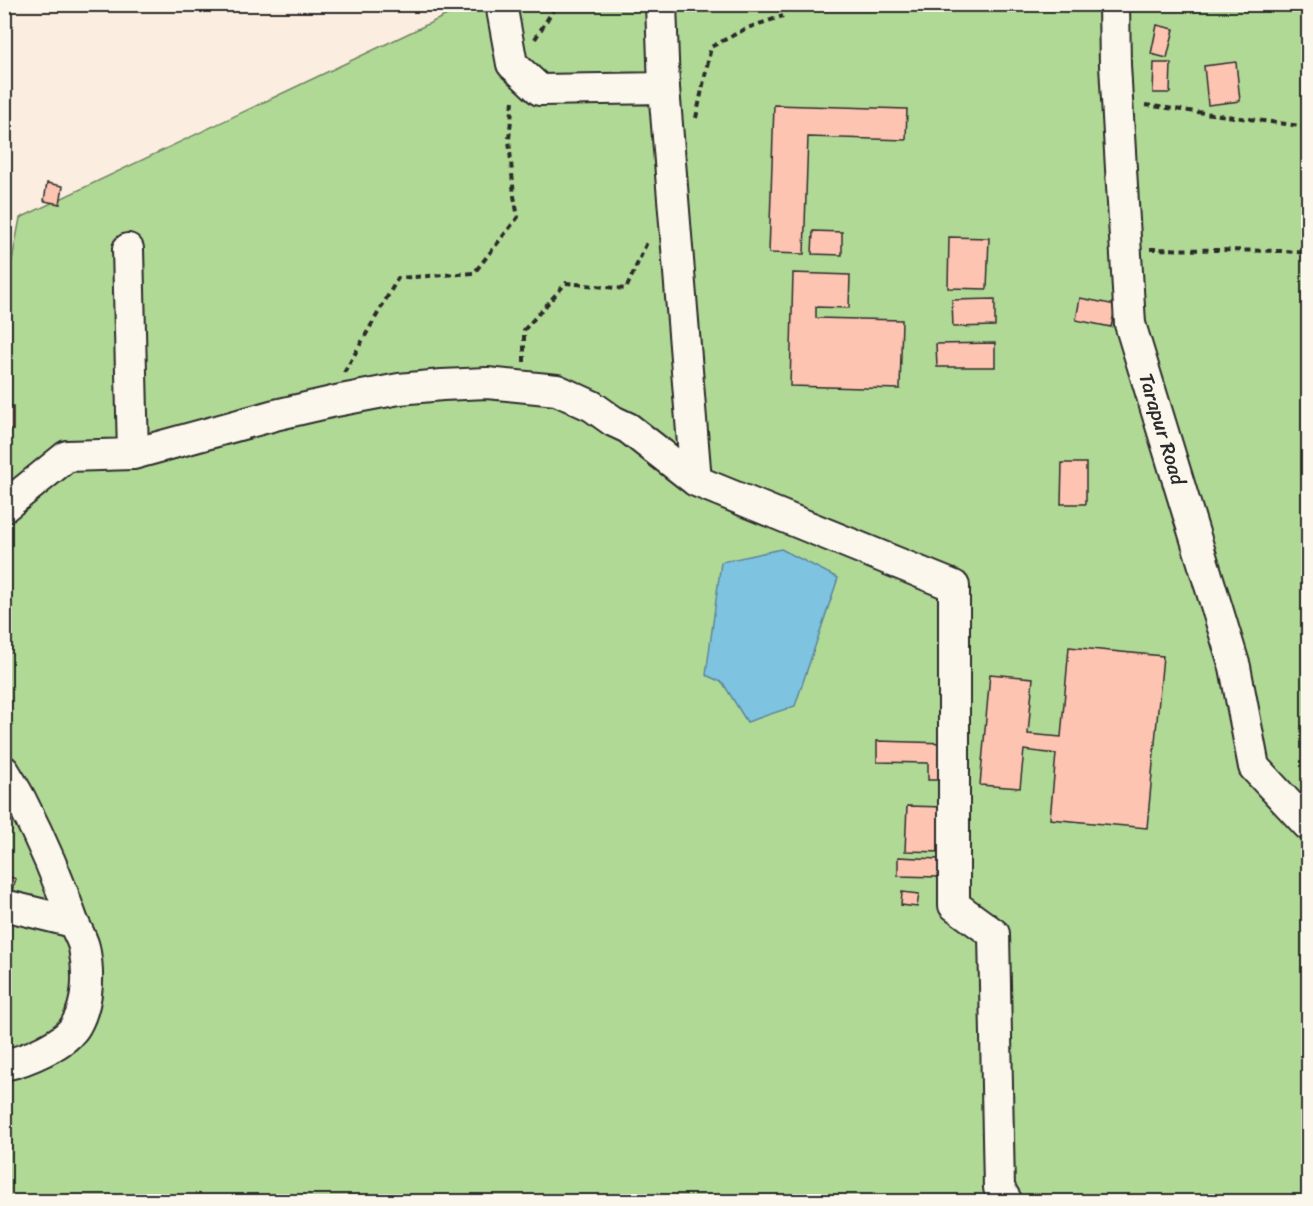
<svg xmlns="http://www.w3.org/2000/svg" width="1313" height="1206" font-family="Sriracha,sans-serif">
<rect width="100%" height="100%" fill="#fbede0"/>
<filter id="ink" filterUnits="userSpaceOnUse"><feTurbulence type="fractalNoise" baseFrequency=".0167" numOctaves="2"/><feDisplacementMap in="SourceGraphic" scale="12" xChannelSelector="R" yChannelSelector="G"/><feConvolveMatrix kernelMatrix="1 2 1 2 8 2 1 2 1" color-interpolation-filters="sRGB"/></filter>
<g filter="url(#ink)">
<!-- green -->
<path fill="#b1d996" stroke="#6e8260" stroke-width="1.5" d="M468,5H1308V1201L5,1202L4,303L20,218Z"/>
<!-- water -->
<path fill="#7ec3df" stroke="#5d8697" stroke-width="1.5" d="M781,549L838,578L795,706L747,722L723,683L706,675L721,562Z"/>
<!-- building -->
<path fill="#fdc4b1" stroke="#2b2b2b" stroke-width="1.5" d="M1157,25L1174,29L1167,58L1151,54Z
M1236,62L1240,101L1208,105L1204,66Z
M1154,63H1171L1170,93H1153Z
M774,105L907,109L906,140L808,137L804,254L769,253Z
M47,183L63,186L60,204L44,201Z
M813,231L842,232V255L812,254Z
M949,237L989,238L987,289L948,288Z
M793,273L850,275L849,308L816,307V318L902,320L900,389L790,386Z
M1080,298L1116,305L1111,327L1076,320Z
M995,299V326L953,327L952,300Z
M995,343V367H937L936,344Z
M4,406H13V430H4Z
M1062,463H1086V504H1061Z
M1069,647L1163,656L1147,828L1050,819L1056,754L1024,750L1020,788L980,785L990,674L1033,678L1028,734L1061,737Z
M877,741L946,743L945,780H928V763L877,762Z
M907,806L945,807L944,852L905,851Z
M898,857L938,859V877L898,876Z
M4,875L16,879L8,901L4,900Z
M902,892L919,894L917,907L901,905Z"/>
<g fill="none" stroke-linecap="round" stroke-linejoin="round">
<defs>
<path id="minor" d="M501,4L512,64L540,90L664,88
M661,4L664,88L696,481L954,586V905L994,934L999,1188L1007,1202
M1114,4L1115,65L1130,324L1235,667L1254,767L1308,825
M133,454L275,415L336,401L399,389L442,385L487,383L557,390L592,406L613,421L628,428L696,481
M4,507L67,456L133,454L128,249
M4,771C10,781 16,790 21,800C41,839 59,880 73,922L4,905
M4,1065C25,1061 66,1044 76,1025C89,1002 89,972 84,947C82,939 77,930 73,922"/>
</defs>
<!-- minor casing -->
<use href="#minor" stroke="#2b2b2b" stroke-width="34"/>
<!-- path -->
<path stroke="#2b2b2b" stroke-width="4" stroke-dasharray="6 4.5" stroke-linecap="butt" d="M535,39L557,4
M1145,105L1308,127
M696,118L711,47L747,28L783,16
M1150,249L1284,251L1308,253
M524,362V330L566,283L626,289L648,240
M344,373L398,278L474,273L518,217L514,196L509,139L513,101"/>
<!-- minor -->
<use href="#minor" stroke="#fbf7ec" stroke-width="30"/>
</g>
</g>
<g text-anchor="middle" dominant-baseline="central" stroke-width="4.5" stroke-linejoin="round" paint-order="stroke">
<!-- street labels -->
<g font-size="20" fill="#2b2b2b" stroke="#fbf7ec">
<text transform="translate(1162 429) rotate(73)">Tarapur Road</text>
</g>
</g>
<!-- margin -->
<rect width="1313" height="1206" fill="none" stroke="#fbf7ec" stroke-width="24"/>
<rect x="12" y="12" width="1289" height="1182" fill="none" stroke="#2b2b2b" stroke-width="2" filter="url(#ink)"/>
</svg>
